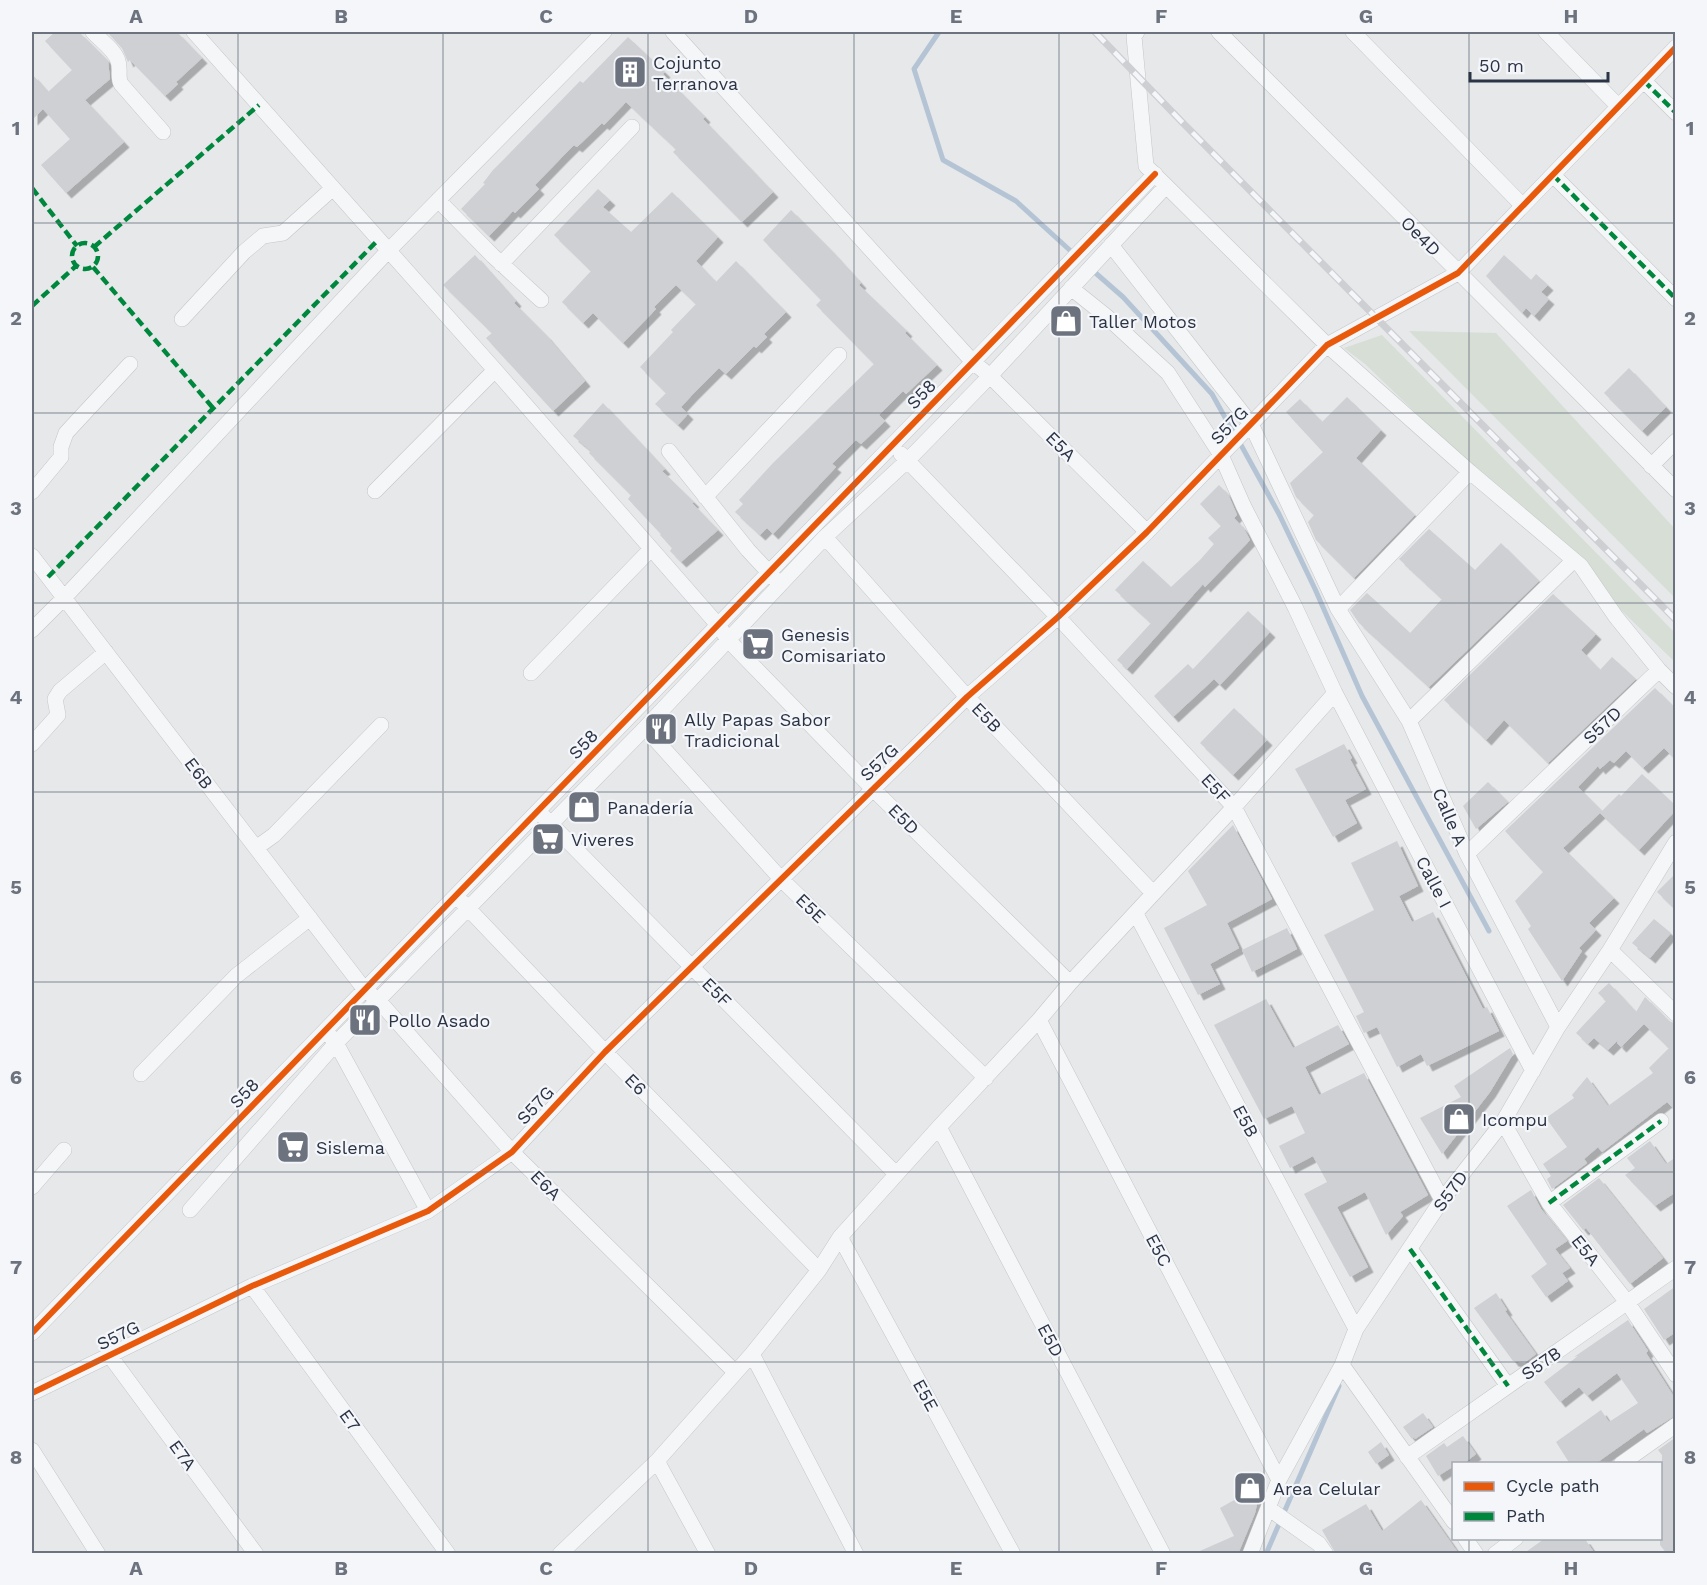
<svg xmlns="http://www.w3.org/2000/svg" width="1707" height="1585" font-family="'Work Sans',sans-serif">
<defs>
<filter id="shadow"><feDropShadow dx="5.5" dy="5.5" stdDeviation="0" flood-color="#0004"/></filter>
</defs>
<rect width="100%" height="100%" fill="#e6e8ea"/>
<!-- green -->
<path fill="#d6ded6" d="M1409,331L1496,333L1675,529V598Z
M1382,335L1675,633V662L1365,364L1344,348Z"/>
<g fill="none" stroke-linecap="round" stroke-linejoin="round">
<!-- stream -->
<path stroke="#b4c4d5" stroke-width="5" d="M939,32L914,69L943,160L1016,201L1074,254
M1091,269L1123,297L1212,394L1232,430
M1241,445L1279,514L1315,589L1362,696L1489,931
M1266,1554L1339,1386"/>
</g>
<!-- building -->
<path fill="#ced0d3" filter="url(#shadow)" d="M55,32H79L108,61L110,79L85,100L124,142L66,193L41,165L70,139L43,109L32,120V74L48,92L72,70L45,41Z
M111,32H177L202,58L176,82L178,84L165,96L130,60L128,62L122,48L109,34Z
M628,37L665,72L663,74L705,117L703,119L773,192L742,222L673,152L676,149L626,102L604,125L602,123L577,147L574,145L563,156L535,185L539,189L515,213L513,211L489,236L461,209L485,184L483,183L493,170L506,157L580,81L583,83Z
M598,189L610,200L603,207L631,232L672,192L718,237L696,261L716,282L736,261L786,312L764,334L767,337L756,348L754,346L726,374L719,368L692,395L681,407L688,414L678,425L655,404L666,393L640,367L673,332L671,330L696,304L676,285L654,307L656,309L623,343L593,313L583,323L562,302L591,271L554,235Z
M791,210L829,248L861,283L859,285L907,331L905,333L937,365L906,394L903,391L879,415L885,421L861,444L856,440L832,464L836,467L773,534L767,528L760,535L735,512L743,504L739,500L773,463L874,364L816,305L821,300L763,240Z
M475,255L516,301L514,303L546,335L585,381L553,411L486,338L492,333L443,285Z
M1504,255L1531,280L1536,274L1548,285L1541,292L1549,299L1534,316L1526,308L1522,313L1486,276Z
M1629,368L1666,407L1642,431L1604,393Z
M1347,397L1381,430L1356,458L1415,515L1354,578L1316,540L1308,522L1314,515L1296,497L1290,483L1323,452L1286,412L1300,399L1322,422Z
M603,403L665,469L662,471L694,502L692,503L718,530L681,562L670,551L672,548L660,535L661,534L628,499L631,495L589,453L591,451L573,436Z
M1219,485L1228,494L1237,515L1234,518L1244,529L1250,540L1205,587L1203,584L1127,669L1117,660L1151,623L1115,590L1143,561L1171,587L1200,560L1214,544L1208,538L1221,526L1200,504Z
M1429,529L1475,570L1501,543L1539,581L1429,687L1359,623L1350,610L1367,593L1410,633L1442,599L1399,559Z
M1553,594L1596,634L1581,650L1600,670L1612,657L1636,679L1548,763L1504,720L1486,740L1444,700Z
M1248,611L1270,632L1220,685L1214,679L1173,717L1154,696L1188,664L1193,669Z
M1655,688L1676,709V760L1664,748L1643,768L1626,751L1614,763L1610,760L1600,769L1598,766L1578,787L1602,811L1563,848L1614,898L1589,923L1596,930L1579,948L1582,951L1562,981L1528,929L1531,926L1515,901L1543,872L1505,831Z
M1234,708L1267,740L1233,775L1200,743Z
M1344,744L1352,758L1350,759L1366,789L1345,800L1357,823L1333,837L1295,769Z
M1642,774L1676,806V810L1639,850L1600,813L1619,794L1621,796Z
M1488,782L1508,802L1476,829L1463,806Z
M1233,825L1272,899L1227,923L1239,948L1210,964L1220,984L1198,995L1164,928L1207,905L1188,871Z
M1397,841L1418,886L1399,896L1412,922L1433,912L1483,1009L1487,1007L1499,1031L1427,1066L1421,1054L1397,1067L1377,1027L1364,1033L1356,1016L1364,1012L1324,935L1374,910L1351,863Z
M1676,873V910L1657,892Z
M1654,919L1671,933L1650,958L1632,943Z
M1287,928L1297,949L1252,972L1242,950Z
M1609,983L1636,1012L1645,997L1669,1021L1676,1024V1111L1667,1102L1602,1152L1598,1147L1584,1159L1587,1163L1552,1189L1547,1179L1551,1176L1543,1164L1567,1147L1546,1118L1574,1098L1572,1095L1587,1077L1608,1106L1653,1073L1649,1068L1669,1048L1644,1024L1621,1047L1617,1043L1618,1040L1608,1050L1594,1038L1588,1044L1576,1033L1606,1001L1598,993Z
M1266,999L1293,1048L1338,1025L1349,1044L1305,1067L1319,1095L1364,1073L1428,1195L1400,1212L1403,1216L1386,1235L1365,1192L1337,1207L1368,1267L1350,1277L1304,1194L1327,1182L1313,1156L1290,1168L1279,1146L1305,1133L1292,1106L1264,1119L1214,1025Z
M1510,1048L1513,1054L1490,1092L1442,1154L1420,1118L1461,1097L1454,1086Z
M1650,1141L1666,1164L1676,1157V1192L1655,1206L1625,1175L1635,1168L1627,1158Z
M1599,1178L1663,1258L1630,1284L1586,1228L1583,1230L1563,1205Z
M1531,1190L1541,1209L1567,1241L1555,1249L1570,1268L1562,1273L1568,1281L1546,1297L1531,1276L1547,1264L1507,1206Z
M1676,1286V1332L1664,1340L1644,1309Z
M1496,1293L1507,1310L1505,1311L1536,1354L1524,1363L1513,1361L1474,1308Z
M1628,1320L1648,1351L1646,1353L1676,1400V1415L1647,1433L1644,1429L1595,1464H1570L1556,1442L1601,1410L1609,1422L1638,1403L1617,1373L1587,1396L1579,1387L1560,1402L1544,1382L1578,1356L1574,1357Z
M1423,1413L1433,1427L1415,1439L1414,1437L1412,1439L1403,1427Z
M1463,1436L1476,1454L1463,1464H1454V1466L1438,1476L1426,1456L1444,1443L1447,1447Z
M1676,1437V1554H1667L1660,1545L1662,1455L1658,1450Z
M1381,1442L1389,1455L1376,1464L1368,1452Z
M1261,1485L1255,1513L1238,1554H1193L1234,1536L1220,1508Z
M1421,1500L1459,1554H1336L1322,1530L1366,1504L1382,1531Z
M1544,1539H1585L1595,1554H1523Z"/>
<g fill="none" stroke-linecap="round" stroke-linejoin="round">
<defs>
<path id="minor" d="M93,32C100,40 115,50 118,61C121,69 117,77 121,84L163,132
M194,32L495,370L718,625L729,641L873,789L1070,983
M673,32L973,362L990,376L1147,532
M1137,32L1134,36L1146,166L1327,345L1470,472L1581,566L1616,617L1659,670L1676,687
M1219,32L1676,490
M1353,32L1522,205
M1546,32L1618,106
M1644,81L1676,113
M1553,175L1676,299
M438,200L493,256L541,300
M1111,245L1251,424L1338,609L1409,721L1467,854L1558,1027
M501,264L632,127
M1071,288L1106,316L1168,373L1221,455L1243,505L1295,607L1335,693L1533,1071
M182,319L244,252L263,236L283,233L333,188
M669,451L748,550L775,579
M901,454L1058,617L1234,807L1442,1200
M1651,466L1676,441
M375,491L495,370
M32,492L61,457V447L66,433L130,364
M705,497L839,355
M825,537L967,697L1153,893
M32,556L365,990L378,1000L512,1152L735,1372
M1338,609L1470,472
M32,630L64,598L388,251L604,32
M531,673L651,549
M1409,721L1574,560
M645,728L781,879L986,1078
M32,744L58,715L55,699L60,691L106,652
M544,817L896,1174
M256,848L274,835L381,725
M1467,854L1659,670
M462,902L605,1052L819,1270
M1136,914L1356,1329
M1610,950L1676,1014
M1039,1020L1279,1480
M330,1036L336,1043L428,1211
M141,1074L236,976L310,918
M1503,1122L1549,1203L1627,1302L1676,1375
M939,1127L1163,1554
M32,1187L64,1150
M1549,1203L1661,1121
M190,1210L336,1043L645,728L825,537L908,460L990,376L1166,186
M840,1237L1013,1554
M1410,1249L1508,1386
M252,1286L448,1554
M32,1333L1155,174
M752,1354L856,1554
M110,1356L256,1554
M1342,1365L1454,1522
M32,1393L252,1286L428,1211L512,1152L605,1052L967,697L1058,617L1147,532L1327,345L1458,273L1676,47
M32,1450L98,1554
M1407,1457L1676,1268
M657,1461L708,1554
M1621,1464L1676,1425
M1268,1508L1319,1544L1326,1554
M1465,1538L1476,1554
M560,1554L657,1461L752,1354L819,1270L840,1237L939,1127L1039,1020L1070,983L1234,807L1335,693
M1250,1554L1279,1480L1342,1365L1356,1329L1442,1200L1503,1122L1558,1027L1610,950L1676,842
M1495,1554L1516,1538"/>
</defs>
<!-- minor casing -->
<use href="#minor" stroke="#c4c6c8" stroke-width="16"/>
<!-- minor -->
<use href="#minor" stroke="#f5f6f7" stroke-width="15"/>
<defs>
<path id="rail" d="M1095,32L1181,121L1676,620"/>
</defs>
<!-- rail casing -->
<use href="#rail" stroke="#cecfd2" stroke-width="7"/>
<!-- rail -->
<use href="#rail" stroke="#f4f6f9" stroke-width="4.5" stroke-dasharray="14" stroke-linecap="butt"/>
<!-- quiet -->
<path stroke="#00873e" stroke-width="4.5" stroke-dasharray="9 4.5" stroke-linecap="butt" d="M1644,81L1676,113
M1553,175L1676,299
M32,188L77,246
M72 256a13 13 0 1 1 26 0a13 13 0 1 1-26 0Z
M94,247L259,105
M93,267L213,408
M32,306L76,266
M48,577L378,240
M1549,1203L1661,1121
M1410,1249L1508,1386"/>
<defs>
<path id="cycleway" d="M32,1333L1155,174
M32,1393L252,1286L428,1211L512,1152L605,1052L967,697L1058,617L1147,532L1327,345L1458,273L1676,47"/>
</defs>
<!-- cycleway casing -->
<use href="#cycleway" stroke="#f4f6f9" stroke-width="10"/>
<!-- cycleway -->
<use href="#cycleway" stroke="#e8590c" stroke-width="6"/>
</g>
<!-- grid -->
<path fill="none" stroke="#6c737f" stroke-width="1.5" stroke-opacity="0.55" d="M238,32V1554M443,32V1554M648,32V1554M854,32V1554M1059,32V1554M1264,32V1554M1469,32V1464M32,223H1676M32,413H1676M32,603H1676M32,792H1676M32,982H1676M32,1172H1676M32,1362H1676M1469,1538V1554"/>
<!-- icons -->
<defs>
<symbol id="building-square" viewBox="-11 -11 22 22"><rect x="-9" y="-9" width="18" height="18" rx="4" fill="#6c737f" stroke="#f4f6f9"/><path d="M-4-6H4V6H1V3H-1V6H-4ZM-2.5-4.3h1.7v1.8h-1.7ZM.8-4.3h1.7v1.8H.8ZM-2.5-1h1.7V.8h-1.7ZM.8-1h1.7V.8H.8Z" fill="#fff"/></symbol>
<symbol id="shop-square" viewBox="-11 -11 22 22"><rect x="-9" y="-9" width="18" height="18" rx="4" fill="#6c737f" stroke="#f4f6f9"/><path d="M-5-2.5h2.3a2.7 3.5 0 0 1 5.4 0H5L5.5 6h-11ZM-1.5-2.5h3a1.5 2.3 0 0 0-3 0Z" fill="#fff"/></symbol>
<symbol id="supermarket-square" viewBox="-11 -11 22 22"><rect x="-9" y="-9" width="18" height="18" rx="4" fill="#6c737f" stroke="#f4f6f9"/><path d="M-6-5.5h2.5l.6 2H6L4.5 2H-2.5L-4.4-4H-6ZM-1.5 3.2a1.3 1.3 0 1 0 .1 0ZM3 3.2a1.3 1.3 0 1 0 .1 0Z" fill="#fff"/></symbol>
<symbol id="restaurant-square" viewBox="-11 -11 22 22"><rect x="-9" y="-9" width="18" height="18" rx="4" fill="#6c737f" stroke="#f4f6f9"/><path d="M-5-6h1v4h1v-4h1v4h1v-4h1v5L-1.5 .5V6h-2V.5L-5-1ZM5-6V6H3V1.5H1.5Q1.5-4 5-6Z" fill="#fff"/></symbol>
</defs>
<g fill-rule="evenodd">
<use href="#building-square" x="611" y="53" width="38" height="38"/>
<use href="#shop-square" x="1047" y="302" width="38" height="38"/>
<use href="#supermarket-square" x="739" y="625" width="38" height="38"/>
<use href="#restaurant-square" x="642" y="710" width="38" height="38"/>
<use href="#shop-square" x="565" y="788" width="38" height="38"/>
<use href="#supermarket-square" x="529" y="820" width="38" height="38"/>
<use href="#restaurant-square" x="346" y="1001" width="38" height="38"/>
<use href="#shop-square" x="1440" y="1100" width="38" height="38"/>
<use href="#supermarket-square" x="274" y="1128" width="38" height="38"/>
<use href="#shop-square" x="1231" y="1469" width="38" height="38"/>
</g>
<g text-anchor="middle" dominant-baseline="central" stroke-width="4.5" stroke-linejoin="round" paint-order="stroke">
<!-- poi labels -->
<g font-size="18" fill="#2b3445" stroke="#f4f6f9" text-anchor="start">
<text x="653" y="62">Cojunto<tspan x="653" dy="21">Terranova</tspan></text>
<text x="1089" y="321">Taller Motos</text>
<text x="781" y="634">Genesis<tspan x="781" dy="21">Comisariato</tspan></text>
<text x="684" y="719">Ally Papas Sabor<tspan x="684" dy="21">Tradicional</tspan></text>
<text x="607" y="807">Panadería</text>
<text x="571" y="839">Viveres</text>
<text x="388" y="1020">Pollo Asado</text>
<text x="1482" y="1119">Icompu</text>
<text x="316" y="1147">Sislema</text>
<text x="1273" y="1488">Area Celular</text>
</g>
<!-- street labels -->
<g font-size="18" fill="#2b3445" stroke="#f4f6f9">
<text transform="translate(1421 236) rotate(45)">Oe4D</text>
<text transform="translate(921 394) rotate(-46)">S58</text>
<text transform="translate(1229 425) rotate(-46)">S57G</text>
<text transform="translate(1061 446) rotate(45)">E5A</text>
<text transform="translate(987 717) rotate(46)">E5B</text>
<text transform="translate(1602 725) rotate(-44)">S57D</text>
<text transform="translate(583 744) rotate(-46)">S58</text>
<text transform="translate(879 762) rotate(-44)">S57G</text>
<text transform="translate(199 773) rotate(53)">E6B</text>
<text transform="translate(1216 788) rotate(47)">E5F</text>
<text transform="translate(1450 817) rotate(67)">Calle A</text>
<text transform="translate(904 819) rotate(45)">E5D</text>
<text transform="translate(1434 882) rotate(62)">Calle I</text>
<text transform="translate(811 908) rotate(44)">E5E</text>
<text transform="translate(717 992) rotate(45)">E5F</text>
<text transform="translate(636 1084) rotate(45)">E6</text>
<text transform="translate(244 1093) rotate(-46)">S58</text>
<text transform="translate(535 1105) rotate(-47)">S57G</text>
<text transform="translate(1246 1121) rotate(62)">E5B</text>
<text transform="translate(546 1185) rotate(45)">E6A</text>
<text transform="translate(1450 1191) rotate(-54)">S57D</text>
<text transform="translate(1159 1250) rotate(62)">E5C</text>
<text transform="translate(1586 1250) rotate(52)">E5A</text>
<text transform="translate(118 1335) rotate(-26)">S57G</text>
<text transform="translate(1051 1340) rotate(62)">E5D</text>
<text transform="translate(1541 1363) rotate(-35)">S57B</text>
<text transform="translate(926 1395) rotate(61)">E5E</text>
<text transform="translate(350 1420) rotate(54)">E7</text>
<text transform="translate(183 1455) rotate(54)">E7A</text>
</g>
</g>
<!-- border -->
<rect width="1707" height="1585" fill="none" stroke="#f4f6f9" stroke-width="66"/>
<!-- legend -->
<rect x="1452" y="1462" width="210" height="78" fill="#f4f6f9" stroke="#a4a8b1" stroke-width="1.5"/>
<rect x="1464" y="1482" width="30" height="9" fill="#e8590c" stroke="#a4a8b1" stroke-width="1.5"/>
<text x="1506" y="1492" font-size="18" fill="#2b3445">Cycle path</text>
<rect x="1464" y="1512" width="30" height="9" fill="#00873e" stroke="#a4a8b1" stroke-width="1.5"/>
<text x="1506" y="1522" font-size="18" fill="#2b3445">Path</text>
<!-- scale -->
<path d="M1470 72v9h138v-9" fill="none" stroke="#2b3445" stroke-width="3"/>
<text x="1479" y="72" font-size="18" fill="#2b3445" stroke="#f4f6f9" stroke-width="4.5" paint-order="stroke">50 m</text>
<rect x="33" y="33" width="1641" height="1519" fill="none" stroke="#6c737f" stroke-width="2"/>
<g font-size="20" text-anchor="middle" font-weight="bold" fill="#6c737f">
<text x="136" y="23">A</text>
<text x="341" y="23">B</text>
<text x="546" y="23">C</text>
<text x="751" y="23">D</text>
<text x="956" y="23">E</text>
<text x="1161" y="23">F</text>
<text x="1366" y="23">G</text>
<text x="1571" y="23">H</text>
<text x="16" y="135">1</text>
<text x="1690" y="135">1</text>
<text x="16" y="325">2</text>
<text x="1690" y="325">2</text>
<text x="16" y="515">3</text>
<text x="1690" y="515">3</text>
<text x="16" y="704">4</text>
<text x="1690" y="704">4</text>
<text x="16" y="894">5</text>
<text x="1690" y="894">5</text>
<text x="16" y="1084">6</text>
<text x="1690" y="1084">6</text>
<text x="16" y="1274">7</text>
<text x="1690" y="1274">7</text>
<text x="16" y="1464">8</text>
<text x="1690" y="1464">8</text>
<text x="136" y="1575">A</text>
<text x="341" y="1575">B</text>
<text x="546" y="1575">C</text>
<text x="751" y="1575">D</text>
<text x="956" y="1575">E</text>
<text x="1161" y="1575">F</text>
<text x="1366" y="1575">G</text>
<text x="1571" y="1575">H</text>
</g>
</svg>
